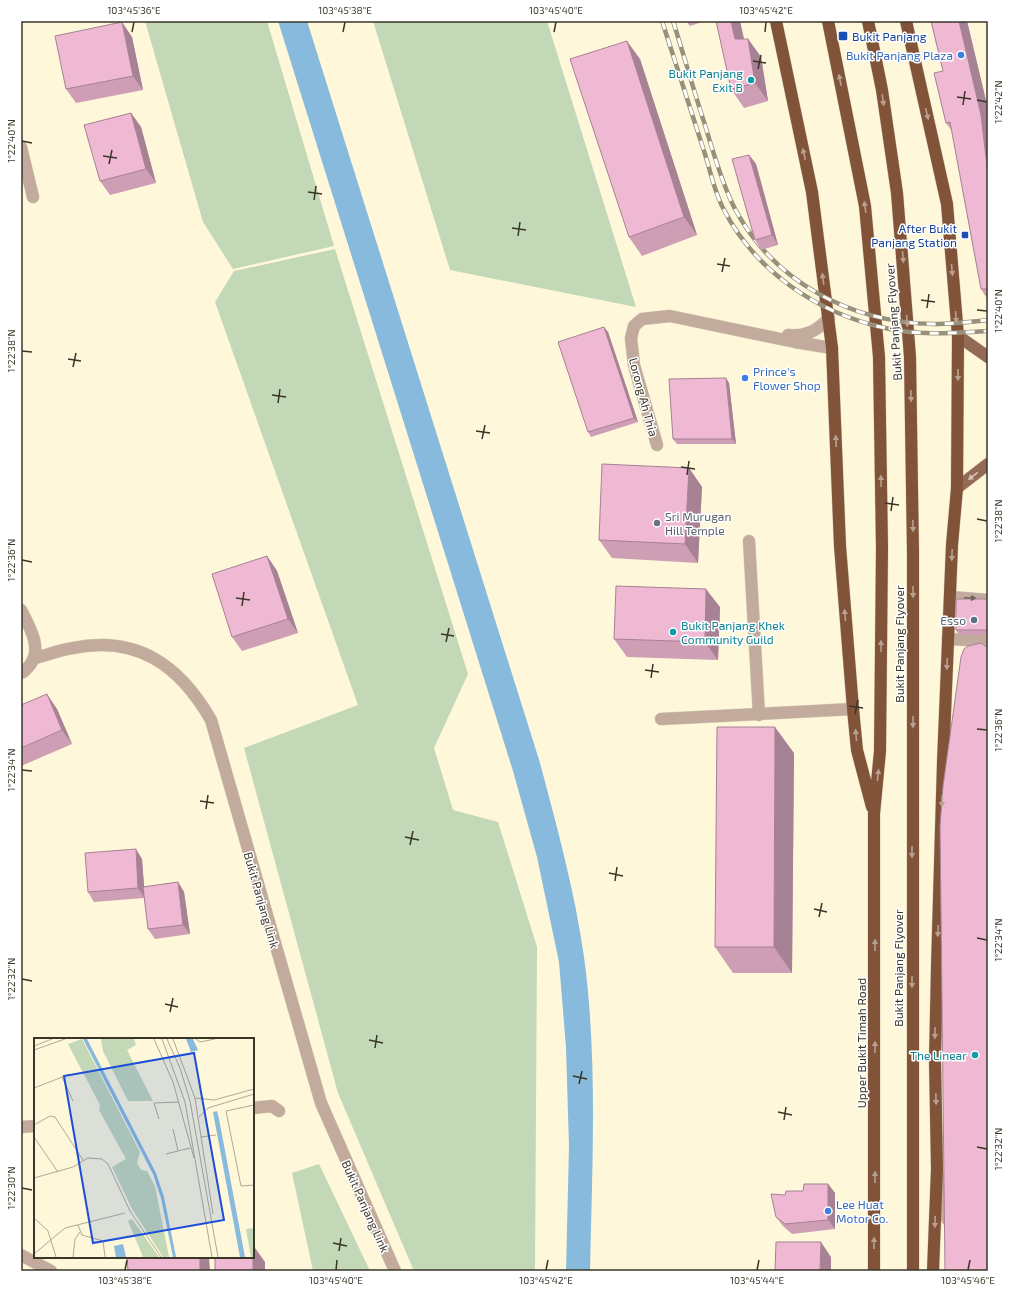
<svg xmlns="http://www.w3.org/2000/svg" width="1009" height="1292" font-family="'Exo 2',sans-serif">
<rect width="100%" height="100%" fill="#fef7d9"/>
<!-- green -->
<path fill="#c2d8b6" d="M145,21H267L334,246L233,269L203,222Z
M373,21H547L636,307L450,270Z
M335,249L468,674L434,748L453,810L498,822L537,947L535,1271H414L338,1093L244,748L358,705L215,302L234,271Z
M319,1164L370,1271H313L292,1173Z"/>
<!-- water -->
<path fill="#87badc" d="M278,21H307L540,763C557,827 575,892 584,957C598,1060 592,1168 590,1271H566L569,1146L566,1047L559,962L537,857L513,771Z"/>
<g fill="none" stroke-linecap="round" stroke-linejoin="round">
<defs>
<path id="minor" d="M21,147L33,197
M788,335C805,337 817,331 829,318
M657,445L634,365L631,338L634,326L642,319L670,316L795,342L832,348
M749,541L759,715
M951,597L988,600
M21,610C29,626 43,648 30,665C27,668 25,672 21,673
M948,639L988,641
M35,658C47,655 60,650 73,648C138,635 180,666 211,720L321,1103L395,1271
M661,719L853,709
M253,1108L272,1106L279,1111
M21,1127L35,1126
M939,1176L947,1219
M21,1255L51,1271"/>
<path id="major" d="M958,336L988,357
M957,488L988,464"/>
<path id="highway" d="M776,21L812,192L832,348L840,546L853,709L857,750L872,807
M828,21L865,206L879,357L882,548L880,751L874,814V1271
M868,21L882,90L897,193L910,357L913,553V1271
M906,21L947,204L958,336L957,488L952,545L943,762L937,966L935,1060L937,1169L933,1271"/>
</defs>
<!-- minor casing -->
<use href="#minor" stroke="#dbd4b9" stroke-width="13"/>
<!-- major casing -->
<use href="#major" stroke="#dbd4b9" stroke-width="13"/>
<!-- highway casing -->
<use href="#highway" stroke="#dbd4b9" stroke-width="13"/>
<!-- minor -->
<use href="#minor" stroke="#c2aa9d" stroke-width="12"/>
<!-- major -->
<use href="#major" stroke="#936a53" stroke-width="12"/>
<!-- highway -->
<use href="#highway" stroke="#815339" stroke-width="12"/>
<defs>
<path id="rail" d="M662,21C676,64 690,107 704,151C710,169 714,191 723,208C755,271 817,313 885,328C919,336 954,333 988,331
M673,21C684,56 694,91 705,125C713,152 721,180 733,205C771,281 851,323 934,324C952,324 970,322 988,320"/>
</defs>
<!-- rail casing -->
<use href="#rail" stroke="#97917c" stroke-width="4.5"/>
<!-- rail -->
<use href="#rail" stroke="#fff" stroke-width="3" stroke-dasharray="9" stroke-linecap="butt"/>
</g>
<!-- wall -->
<path fill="#ce9eb5" d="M686,21H705L690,26Z
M716,21H740L744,39H748L761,57L768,101L744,108L731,89Z
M931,21H967L988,109V300L981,289L952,131L946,123L943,71Z
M132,37L143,90L76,103L66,89Z
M640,59L697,235L642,256L629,237Z
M131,113L141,127L156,183L110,195L100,181Z
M749,155L756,164L778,245L761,250L755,240Z
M608,332L638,422L591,437L588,432Z
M726,378L729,383L736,444H677L673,439Z
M689,468L702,487L698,563L612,558L599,540Z
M267,556L277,571L298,633L242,651L232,637Z
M988,599V635H959L956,630Z
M720,607L718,660L627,657L614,639Z
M21,705L57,709L72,744L21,766Z
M794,753L792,973H733L715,947Z
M142,859L144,887L178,882L184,892L190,934L155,939L148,929L144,898L94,902L88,892Z
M828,1184L835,1193V1229L792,1234L783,1226L776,1217L785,1195L803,1191Z"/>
<!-- shaded-wall -->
<path fill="#a78194" d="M731,21H740L748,58L735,39Z
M959,21H967L988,109V174Z
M122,22L132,37L143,90L133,76Z
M748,39L761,57L768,101L755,83Z
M627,41L640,59L697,235L684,217Z
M131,113L141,127L156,183L146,169Z
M749,155L756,164L778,245L772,235Z
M604,327L608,332L638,422L634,418Z
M726,378L729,383L736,444L732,439Z
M689,468L702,487L698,563L685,544Z
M267,556L277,571L298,633L288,619Z
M706,589L720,607L718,660L705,642Z
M47,694L57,709L72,744L62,730Z
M775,727L794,753L792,973L774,947Z
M136,849L142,859L145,898L138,888Z
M178,882L184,892L190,934L183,925Z
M828,1184L835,1193V1229L828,1220Z
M821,1242L831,1257V1271H820Z
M253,1245L265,1262V1271H253Z
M200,1257H209V1258L210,1271H200Z"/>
<!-- building -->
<path fill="#efb8d3" stroke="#a78194" d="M716,21H731L735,39H748L755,83L731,89Z
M931,21H959L981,115L988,174V289H981L950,122L946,123L934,73L943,71Z
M122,22L133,76L66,89L55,36Z
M627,41L684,217L629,237L570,59Z
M131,113L146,169L100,181L84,125Z
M749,155L772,235L755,240L732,159Z
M604,327L634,418L588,432L558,342Z
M726,378L732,439H673L669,379Z
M602,464L689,468L685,544L599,540Z
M267,556L288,619L232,637L212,574Z
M616,586L706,589L705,642L614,639Z
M956,599H988V630H956Z
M981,643L988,648V1271H945L940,826L943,786L961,657L964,649L968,646Z
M47,694L62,730L21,748V705Z
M717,727H775L774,947H715Z
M136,849L138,888L88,892L85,853Z
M178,882L183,925L148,929L143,887Z
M804,1184H828V1220L785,1224L776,1217L771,1194L785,1195L786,1191H803Z
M776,1242H821L820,1271H775Z
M127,1257H200V1271H128Z
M215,1257H253V1271H215Z"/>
<!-- one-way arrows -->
<defs><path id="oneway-solid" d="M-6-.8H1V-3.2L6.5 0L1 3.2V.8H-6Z"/></defs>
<g fill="#baa092">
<use href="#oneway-solid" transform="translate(840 80) rotate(-101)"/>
<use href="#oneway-solid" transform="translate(883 100) rotate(82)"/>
<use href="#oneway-solid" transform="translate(927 114) rotate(77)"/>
<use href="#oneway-solid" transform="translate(804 154) rotate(-102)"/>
<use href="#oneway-solid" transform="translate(865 207) rotate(-98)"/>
<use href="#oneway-solid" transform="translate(903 257) rotate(85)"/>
<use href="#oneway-solid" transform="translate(952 270) rotate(85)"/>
<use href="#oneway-solid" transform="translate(823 279) rotate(-98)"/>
<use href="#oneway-solid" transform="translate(956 317) rotate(85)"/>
<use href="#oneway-solid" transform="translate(907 321) rotate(86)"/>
<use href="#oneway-solid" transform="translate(958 375) rotate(90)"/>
<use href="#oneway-solid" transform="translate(911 396) rotate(89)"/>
<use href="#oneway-solid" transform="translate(836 441) rotate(-92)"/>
<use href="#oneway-solid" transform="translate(881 481) rotate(-91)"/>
<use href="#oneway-solid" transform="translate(913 526) rotate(89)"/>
<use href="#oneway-solid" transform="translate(952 555) rotate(92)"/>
<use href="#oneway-solid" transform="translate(913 592) rotate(90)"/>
<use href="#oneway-solid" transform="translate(845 615) rotate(-95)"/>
<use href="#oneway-solid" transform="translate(881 646) rotate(-90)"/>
<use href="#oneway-solid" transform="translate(947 664) rotate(93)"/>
<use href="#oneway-solid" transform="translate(913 722) rotate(90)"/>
<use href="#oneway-solid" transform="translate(856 735) rotate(-95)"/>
<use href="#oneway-solid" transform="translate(878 775) rotate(-84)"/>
<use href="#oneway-solid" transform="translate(942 801) rotate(92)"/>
<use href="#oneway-solid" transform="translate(912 852) rotate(90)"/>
<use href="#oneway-solid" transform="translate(938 931) rotate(92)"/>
<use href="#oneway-solid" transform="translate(875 945) rotate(-90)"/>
<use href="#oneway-solid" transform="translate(912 982) rotate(90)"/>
<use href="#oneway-solid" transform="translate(935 1033) rotate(91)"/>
<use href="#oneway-solid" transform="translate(875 1047) rotate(-90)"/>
<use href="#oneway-solid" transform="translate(936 1099) rotate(89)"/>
<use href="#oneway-solid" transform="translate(875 1177) rotate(-90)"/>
<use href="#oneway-solid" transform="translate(935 1222) rotate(92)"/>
<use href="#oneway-solid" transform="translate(874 1243) rotate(-89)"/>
</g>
<use fill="#d4c3ba" href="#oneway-solid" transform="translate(973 476) rotate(142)"/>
<use fill="#706457" href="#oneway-solid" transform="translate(970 598) rotate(3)"/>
<!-- ticks -->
<path fill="none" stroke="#3a3628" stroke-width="1.5" d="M132,32L134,22M343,32L345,22M554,32L556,22M765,32L766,22M753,61L766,63M758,69L761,55M957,97L971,99M977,100L987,102M963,105L965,91M22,141L32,143M103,156L117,158M109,164L112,150M308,192L322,194M314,200L316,186M512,228L526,230M518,236L520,222M717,264L730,266M722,272L725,258M921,300L935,302M927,308L929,294M977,310L987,311M22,351L32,352M68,359L81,361M73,367L76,353M272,395L286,397M278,403L280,389M476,431L490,433M482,439L485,425M681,467L695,469M687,475L689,461M885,503L899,505M891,511L893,497M977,519L987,521M22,560L32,562M236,598L250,600M242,606L244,592M441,634L454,636M446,642L449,628M645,670L659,672M651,678L653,664M849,706L863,708M855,714L858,700M977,729L987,730M22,770L32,771M200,801L214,803M206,809L208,795M405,837L419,840M410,845L413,831M609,873L623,876M615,881L617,867M814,909L827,912M819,917L822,903M977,938L987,940M22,979L32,981M165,1004L178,1007M170,1012L173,998M369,1040L383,1043M375,1048L377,1035M573,1076L587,1079M579,1084L582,1071M778,1112L792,1115M784,1120L786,1107M977,1147L987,1149M22,1188L32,1190M333,1243L347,1246M339,1251L341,1238M125,1270L127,1260M336,1270L337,1260M546,1270L548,1260M757,1270L759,1260M968,1270L970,1260"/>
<!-- markers -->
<g fill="#1a4fb4" stroke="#fff" stroke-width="1.5">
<rect x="838" y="31" width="10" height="10" rx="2"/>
<rect x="961" y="231" width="8" height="8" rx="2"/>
</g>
<g fill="#3f7fe0" stroke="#fff" stroke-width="1.5">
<circle cx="961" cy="55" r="4"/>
<circle cx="745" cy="378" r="4"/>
<circle cx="828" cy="1211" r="4"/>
</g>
<g fill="#0f9aa8" stroke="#fff" stroke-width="1.5">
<circle cx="751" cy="80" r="4"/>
<circle cx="673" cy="632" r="4"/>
<circle cx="975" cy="1055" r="4"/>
</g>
<circle fill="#6b7280" stroke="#fff" stroke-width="1.5" cx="657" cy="523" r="4"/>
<circle fill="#5c6f8a" stroke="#fff" stroke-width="1.5" cx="974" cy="620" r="4"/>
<g text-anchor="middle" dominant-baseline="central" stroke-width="3" stroke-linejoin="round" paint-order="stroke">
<!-- transit labels -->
<g font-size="12" fill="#164399" stroke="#fff" text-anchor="start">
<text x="852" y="36">Bukit Panjang</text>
<text x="957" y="228" text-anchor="end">After Bukit<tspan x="957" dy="14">Panjang Station</tspan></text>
</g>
<!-- shop labels -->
<g font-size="12" fill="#366cbe" stroke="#fff" text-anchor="start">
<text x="953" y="55" text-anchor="end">Bukit Panjang Plaza</text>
<text x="753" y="371">Prince's<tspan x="753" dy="14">Flower Shop</tspan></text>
<text x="836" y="1204">Lee Huat<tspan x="836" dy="14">Motor Co.</tspan></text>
</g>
<!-- culture labels -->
<g font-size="12" fill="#0d838f" stroke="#fff" text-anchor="end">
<text x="743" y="73">Bukit Panjang<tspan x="743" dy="14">Exit B</tspan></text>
<text x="681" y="625" text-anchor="start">Bukit Panjang Khek<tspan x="681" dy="14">Community Guild</tspan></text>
<text x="967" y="1055">The Linear</text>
</g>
<!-- street labels -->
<g font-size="12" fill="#3a3628" stroke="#fff">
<text transform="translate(893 322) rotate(-94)">Bukit Panjang Flyover</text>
<text transform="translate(644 397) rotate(75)">Lorong Ah Thia</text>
<text transform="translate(899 644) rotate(-90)">Bukit Panjang Flyover</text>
<text transform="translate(262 900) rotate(74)">Bukit Panjang Link</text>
<text transform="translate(898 968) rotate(-90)">Bukit Panjang Flyover</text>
<text transform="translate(861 1043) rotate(-90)">Upper Bukit Timah Road</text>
<text transform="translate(366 1206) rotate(66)">Bukit Panjang Link</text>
</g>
<!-- worship labels -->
<g font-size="12" fill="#5b616d" stroke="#fff" text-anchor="start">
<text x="665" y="516">Sri Murugan<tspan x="665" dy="14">Hill Temple</tspan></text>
</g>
<!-- service labels -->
<g font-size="12" fill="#4e5e75" stroke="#fff" text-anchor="end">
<text x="966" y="620">Esso</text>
</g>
</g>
<!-- overview -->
<g transform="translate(34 1038)">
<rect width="220" height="220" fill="#fef7d9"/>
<path d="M48,1L106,114L103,125L107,132L113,133L121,148L135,219H129L98,171L78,129L92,121L65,72L66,67L34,6ZM67,1H100L102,7L93,12L119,63H94L69,13ZM98,181L125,219H109L94,183ZM220,190V219H217L212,191Z" fill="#c2d8b6"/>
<path d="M49,1H53L122,135L130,159L142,219H139L127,160L119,136ZM152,1H159L164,12L157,14ZM183,73L185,81L211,219H206L179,74ZM89,206L92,219H82L80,208Z" fill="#87badc"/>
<path fill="none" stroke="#b0aa92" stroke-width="1" d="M120,1L139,44L160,120M128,1L151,64L178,219M133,1L146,30L156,63L184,219M139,1L161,60L179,176M162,1L166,4L181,1M0,8L18,1M0,12L31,1M28,39L39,63M0,50L36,36M161,60L180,62L220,51M220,67L192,73L207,148L220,147M165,79L174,70L220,56M125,81L120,65L145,64M0,87L16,78L21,79L49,122M139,91L144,113M0,99L24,134M167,99L182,97M132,116L156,110M0,140L39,129L54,120L68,121L74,126L96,173L127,219M0,180L14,193L22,219M44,187L48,197L69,203L71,219M0,216L31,190L91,175M39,219L41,201L46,194"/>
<path fill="#1d4ed8" fill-opacity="0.15" stroke="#1d4ed8" stroke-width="2" d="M160,15L190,182L59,205L30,38Z"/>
<rect width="220" height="220" fill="none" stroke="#3a3628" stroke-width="2"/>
</g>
<!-- border -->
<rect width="1009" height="1292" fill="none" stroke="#ffffff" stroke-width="44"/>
<rect x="22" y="22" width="965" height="1248" fill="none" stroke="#3a3628" stroke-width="1.5"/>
<g font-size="10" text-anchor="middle" fill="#3a3628">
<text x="134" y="14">103°45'36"E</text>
<text x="345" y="14">103°45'38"E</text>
<text x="556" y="14">103°45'40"E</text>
<text x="766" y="14">103°45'42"E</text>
<text transform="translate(998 102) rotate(-90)" y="4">1°22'42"N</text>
<text transform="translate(11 141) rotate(-90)" y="4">1°22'40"N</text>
<text transform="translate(998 311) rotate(-90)" y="4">1°22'40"N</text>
<text transform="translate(11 351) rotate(-90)" y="4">1°22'38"N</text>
<text transform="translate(998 521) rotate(-90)" y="4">1°22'38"N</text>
<text transform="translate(11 560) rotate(-90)" y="4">1°22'36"N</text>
<text transform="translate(998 730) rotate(-90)" y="4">1°22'36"N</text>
<text transform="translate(11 770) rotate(-90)" y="4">1°22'34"N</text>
<text transform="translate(998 940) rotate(-90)" y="4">1°22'34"N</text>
<text transform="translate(11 979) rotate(-90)" y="4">1°22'32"N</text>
<text transform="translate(998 1149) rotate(-90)" y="4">1°22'32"N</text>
<text transform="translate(11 1188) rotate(-90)" y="4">1°22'30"N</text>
<text x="125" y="1284">103°45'38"E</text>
<text x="336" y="1284">103°45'40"E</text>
<text x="546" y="1284">103°45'42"E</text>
<text x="757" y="1284">103°45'44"E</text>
<text x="968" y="1284">103°45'46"E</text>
</g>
</svg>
